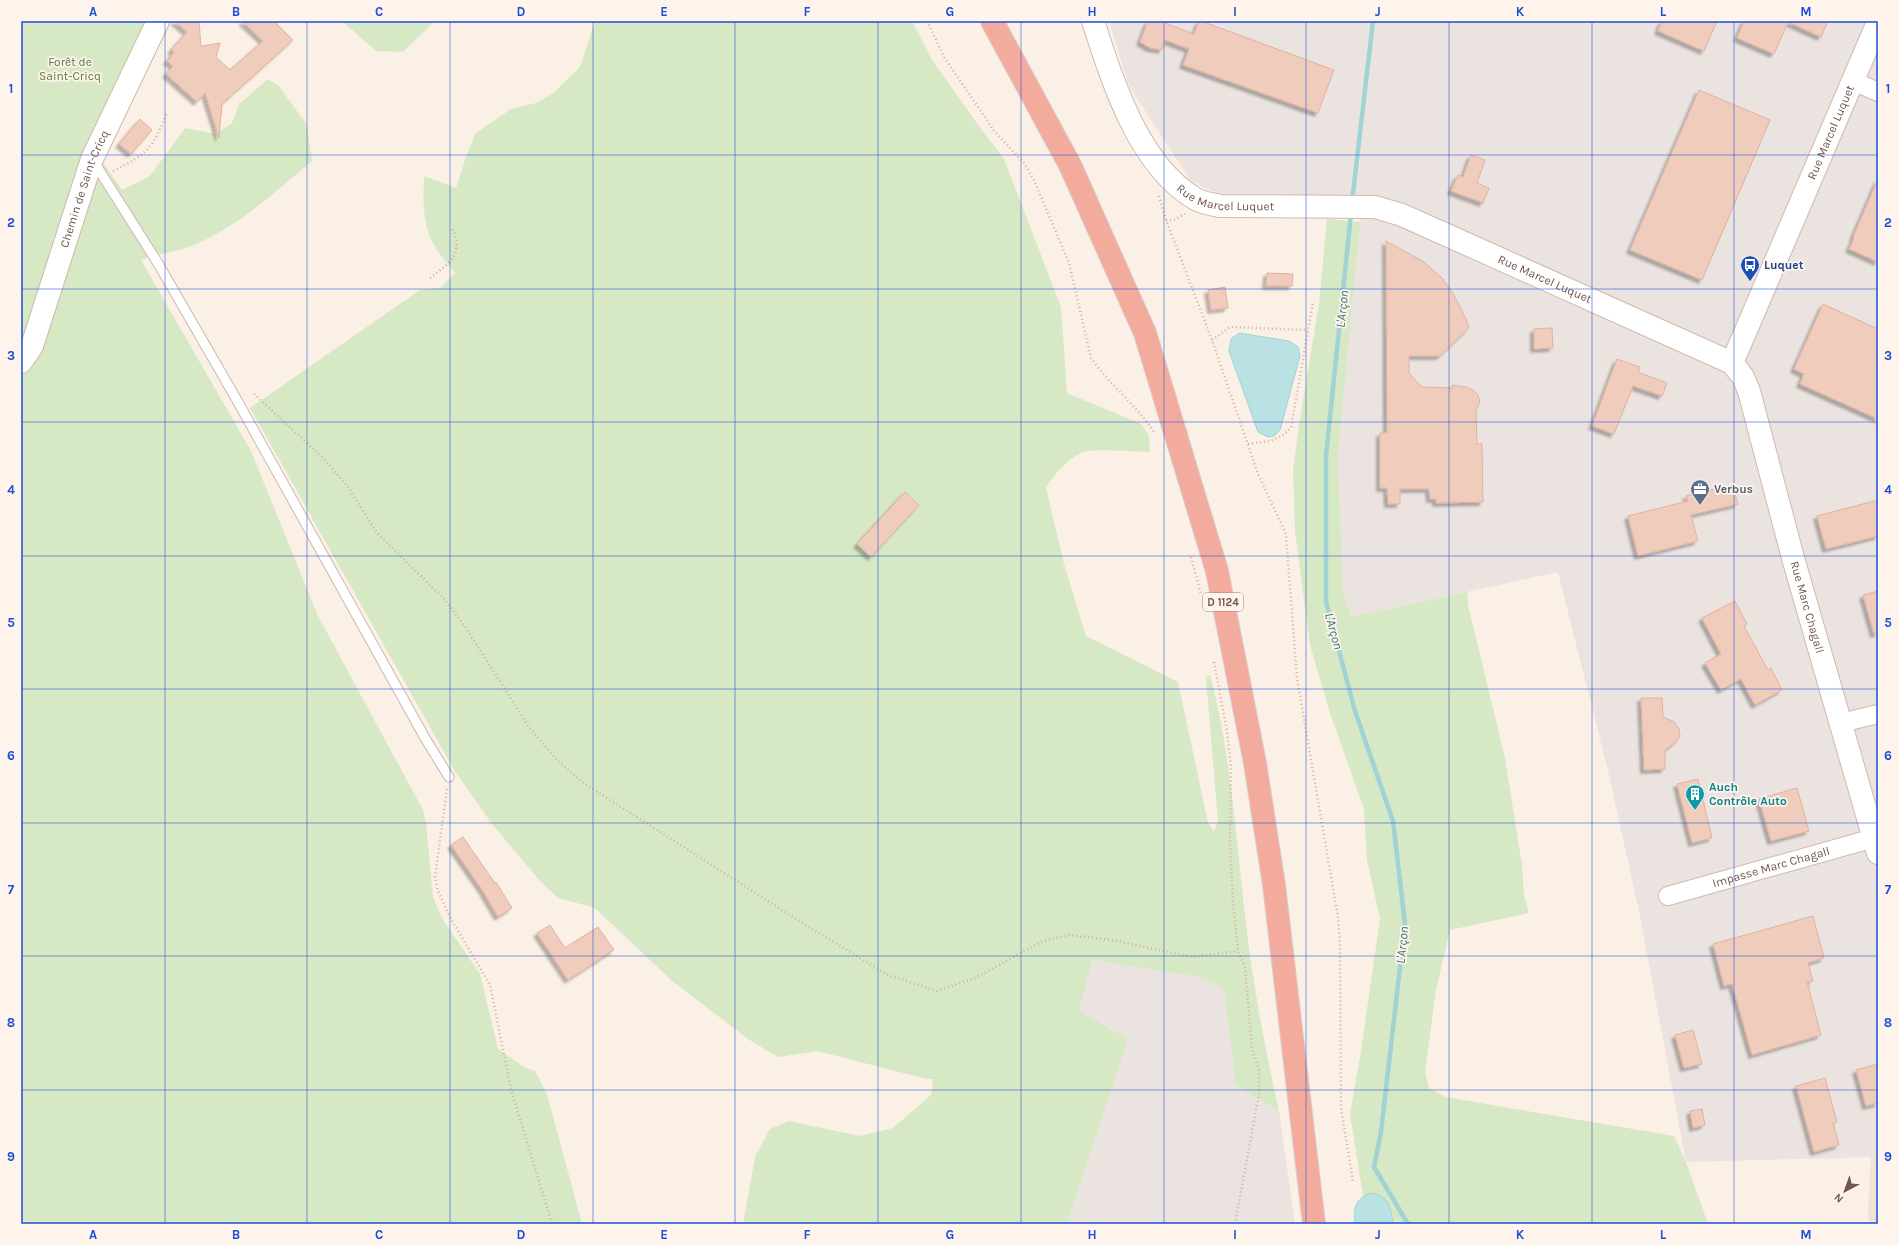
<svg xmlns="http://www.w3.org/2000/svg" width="1899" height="1245" font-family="Karla,sans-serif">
<defs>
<filter id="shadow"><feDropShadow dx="-3.5" dy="3.5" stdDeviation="1" flood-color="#0004"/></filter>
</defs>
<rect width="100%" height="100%" fill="#fbf0e5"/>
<!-- residential -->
<path fill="#f3e1d3" d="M1871,1157H1878V1224H1870L1868,1215Z"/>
<!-- industrial -->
<path fill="#ebe3df" d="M1109,21H1878V1157L1686,1162L1639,911L1608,771L1558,572L1351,617L1343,594L1338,455L1362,196H1243L1217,194L1191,181L1129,86Z
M1091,960L1198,977L1224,989L1236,1085L1279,1111L1295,1224H1067L1128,1039L1079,1011Z"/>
<!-- green -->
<path fill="#d6e8c4" d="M21,21H145L85,146L21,348Z
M342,21H435L403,52L376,51Z
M595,21H912L931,58L978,125L1004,159L1061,307L1067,393L1141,424L1149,436L1150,452C1133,452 1103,449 1087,451C1072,454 1053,475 1046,488L1064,564L1086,636L1178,682L1208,823L1214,832L1218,821L1206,677L1210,675C1235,769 1237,867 1251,962C1258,1012 1268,1062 1279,1111L1236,1085L1224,989L1198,977L1092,960L1079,1011L1128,1039L1067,1224H743L755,1157L770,1129L789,1121L859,1136L893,1128L931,1095L933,1079H927L817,1051L778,1057L748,1039L671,980L595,908L558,898L540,881L492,824L456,773L250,408L420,290L440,288L455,273C450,266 443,259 438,251C422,230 423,201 424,176L456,188L467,154L476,133L511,109L536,103L552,94L580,67Z
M268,79L279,86L307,125L312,161C275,192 239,226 194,245C178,252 158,253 141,260L251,451L318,616L423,810L426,823L433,897L443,920L480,974L498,1049L524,1067L535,1071L547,1094L582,1224H21V374L39,346L102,161L122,190L150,176L185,128L216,134L232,123L239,104Z
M1327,219L1360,222L1338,455L1343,594L1351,617L1467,592L1468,605L1505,758L1522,865L1524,895L1529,913L1450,930L1436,990L1425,1071L1429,1088L1445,1097L1674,1136L1686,1162L1708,1224H1393L1391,1211L1370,1193L1363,1196L1350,1114L1361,1051L1380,919L1367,860L1364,809L1330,713L1310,645L1295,531L1293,470L1299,425L1319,304Z"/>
<!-- water -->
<path fill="#bae2e4" stroke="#a1d3d5" d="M1239,333L1289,341L1298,347L1300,356L1280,430L1274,436L1268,437L1258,432L1229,351L1231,339Z
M1370,1193C1390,1196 1390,1206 1393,1224H1355C1353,1209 1355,1199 1370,1193Z"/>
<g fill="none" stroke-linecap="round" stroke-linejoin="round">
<!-- stream -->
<path stroke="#a1d3d5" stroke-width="4.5" d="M1352,202L1373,21
M1351,213L1326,456V602L1355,711L1393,821L1405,924L1381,1132L1374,1167L1408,1224"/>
</g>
<!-- building -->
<path fill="#f0ccbd" stroke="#e1b19e" filter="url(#shadow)" d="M174,21H199L201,46L220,43L216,57L230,70L263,41L242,21H274L293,40L222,104L219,138L205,93L197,102L166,74L173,66L167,61L174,52L171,50L187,32Z
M1148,21H1160L1194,34L1199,21H1201L1334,70L1318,113L1183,65L1189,49L1165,40L1162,50L1150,48L1140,42Z
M1662,21H1717L1704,51L1658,31Z
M1744,21H1828L1821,37L1788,22L1774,54L1737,38Z
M1699,90L1770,120L1702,280L1630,250Z
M140,119L152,130L131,154L119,144Z
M1471,155L1485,160L1477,183L1489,188L1483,203L1451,191L1458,175L1463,177Z
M1878,179V262L1849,249L1854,238L1853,237Z
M1386,241L1424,262L1442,278L1454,295L1466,319L1469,328L1440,356H1409V373L1422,387L1452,388V385L1466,387L1473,390L1478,395L1480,402L1476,410L1477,444H1482L1483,502L1436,503V499H1430L1429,489H1400V504H1388L1387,488H1380V433H1387Z
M1267,273L1293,274L1292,286H1266Z
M1225,287L1228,308L1211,310L1208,290Z
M1823,304L1878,329V419L1800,384L1804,374L1794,369Z
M1552,328L1553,348L1534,349V329Z
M1617,359L1640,367L1638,372L1667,383L1662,396L1633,386L1614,434L1592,426Z
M1727,486L1728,489L1733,488L1738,504L1691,515L1698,541L1638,556L1628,516L1688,501L1686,496Z
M905,492L919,505L871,557L857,544Z
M1878,500V536L1826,549L1817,516Z
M1878,591V633L1874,634L1863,595Z
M1735,601L1747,624L1744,626L1768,670L1771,668L1782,690L1755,705L1741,679L1721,690L1705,663L1721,654L1702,618Z
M1641,698H1662L1663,717L1674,722L1679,729L1680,736L1676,742L1665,750V769L1644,770Z
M1698,779L1712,838L1692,843L1677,784Z
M1797,788L1809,831L1771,841L1759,799Z
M463,837L495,883L496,882L512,908L498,917L483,891L451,845Z
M1813,916L1824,958L1808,963L1813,981L1807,982L1821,1035L1752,1055L1732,984L1724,986L1713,944Z
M550,925L565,948L598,927L614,950L568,980L537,933Z
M1693,1030L1702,1064L1684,1068L1675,1035Z
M1878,1064V1103L1866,1106L1856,1070Z
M1825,1078L1837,1122L1833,1123L1839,1145L1814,1152L1796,1086Z
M1702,1109L1705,1125L1693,1128L1690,1111Z"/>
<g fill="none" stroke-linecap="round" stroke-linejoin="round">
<defs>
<path id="lane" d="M94,162L159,265L238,402L425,738L449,777"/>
<g id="street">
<path d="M1853,81L1878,92"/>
<path d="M1841,723L1878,714"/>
<path id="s1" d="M1668,896L1874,838"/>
</g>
<g id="secondary">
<path id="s2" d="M1093,21C1112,80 1138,164 1194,198C1201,203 1212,204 1220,206L1375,207L1402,215L1732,363L1743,377L1749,391L1793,558L1878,853"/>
<path id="s3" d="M21,362L32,346L92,159L158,21"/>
<path id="s4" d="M1732,363L1878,22"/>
</g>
<path id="highway" d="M992,21L1070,165L1145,333L1217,571L1255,763L1274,885L1314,1224"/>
</defs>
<!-- lane casing -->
<use href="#lane" stroke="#ceb9ae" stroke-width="11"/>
<!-- street casing -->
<use href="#street" stroke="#ceb9ae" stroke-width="20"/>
<!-- secondary casing -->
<use href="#secondary" stroke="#d1b8ac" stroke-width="24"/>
<!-- highway casing -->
<use href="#highway" stroke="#d8cfcd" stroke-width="24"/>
<!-- path -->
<path stroke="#d4afa1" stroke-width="2.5" stroke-dasharray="1 3" stroke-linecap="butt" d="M927,21L944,57L995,132L1024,163L1034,180L1069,263L1091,358C1110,385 1136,405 1154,432
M113,171C147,154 153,149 167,112
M1159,196L1166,220L1212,340L1258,474L1286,534L1297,678L1338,917L1340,943L1341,1108L1353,1181
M1166,220H1174L1185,214
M430,278C451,262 465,254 451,226
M1212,340L1230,327L1308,330
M254,394L322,457L348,487L377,533L444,599L464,625L529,727L557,760L582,782L796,919L888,975L937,991L975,978L1041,942L1069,935L1112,940L1192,957L1238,951
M1248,444C1266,441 1278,442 1291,428L1313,302
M1191,557L1201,594
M1214,662L1227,731L1231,768L1230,843L1233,902L1238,951L1245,967L1252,1050L1259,1069V1094L1235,1224
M447,789L435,877L438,891L450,917L490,985L511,1089L552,1224"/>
<!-- lane -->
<use href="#lane" stroke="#fff" stroke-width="9"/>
<!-- street -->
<use href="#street" stroke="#fff" stroke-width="18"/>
<!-- secondary -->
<use href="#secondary" stroke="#fff" stroke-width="22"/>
<!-- highway -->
<use href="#highway" stroke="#f3ab9e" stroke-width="22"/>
</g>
<!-- grid -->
<path fill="none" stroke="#1d4ed8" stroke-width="1" stroke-opacity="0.55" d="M165,21V1224M307,21V1224M450,21V1224M593,21V1224M735,21V1224M878,21V1224M1021,21V1224M1164,21V1224M1306,21V1224M1449,21V1224M1592,21V1224M1734,21V1224M21,155H1878M21,289H1878M21,422H1878M21,556H1878M21,689H1878M21,823H1878M21,956H1878M21,1090H1878"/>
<!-- icons -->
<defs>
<symbol id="bus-pin" viewBox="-11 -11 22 30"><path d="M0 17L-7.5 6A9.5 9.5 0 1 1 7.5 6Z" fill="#1a4fb4" stroke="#fef4eb"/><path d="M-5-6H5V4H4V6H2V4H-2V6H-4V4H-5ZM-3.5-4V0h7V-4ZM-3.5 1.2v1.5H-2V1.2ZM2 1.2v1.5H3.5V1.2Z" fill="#fff"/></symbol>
<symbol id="office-pin" viewBox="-11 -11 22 30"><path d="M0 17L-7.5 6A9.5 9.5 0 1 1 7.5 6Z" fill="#5c6f8a" stroke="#fef4eb"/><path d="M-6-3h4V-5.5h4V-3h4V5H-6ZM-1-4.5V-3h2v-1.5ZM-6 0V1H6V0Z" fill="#fff"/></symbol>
<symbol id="building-pin" viewBox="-11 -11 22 30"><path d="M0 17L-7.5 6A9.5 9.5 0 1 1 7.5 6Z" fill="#0f9aa8" stroke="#fef4eb"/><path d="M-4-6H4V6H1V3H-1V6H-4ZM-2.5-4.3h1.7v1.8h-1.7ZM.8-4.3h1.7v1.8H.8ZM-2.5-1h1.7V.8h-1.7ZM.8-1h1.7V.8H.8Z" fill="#fff"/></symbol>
</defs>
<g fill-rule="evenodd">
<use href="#bus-pin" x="1739" y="254" width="22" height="30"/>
<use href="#office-pin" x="1689" y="478" width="22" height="30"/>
<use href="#building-pin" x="1684" y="783" width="22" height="30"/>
</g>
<g text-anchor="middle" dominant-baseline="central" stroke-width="3.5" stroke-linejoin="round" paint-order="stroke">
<!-- shield labels -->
<rect fill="#fef4eb" stroke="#9d857b" stroke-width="1" x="1203" y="593" width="40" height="18" rx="3"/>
<g font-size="11" font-weight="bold" fill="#73554b">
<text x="1223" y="602">D 1124</text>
</g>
<!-- park labels -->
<g font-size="12" fill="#597843" stroke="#fef4eb">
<text x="70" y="62">Forêt de<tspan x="70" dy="14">Saint-Cricq</tspan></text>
</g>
<!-- street labels -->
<g font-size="12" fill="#73554b" stroke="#fef4eb">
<text stroke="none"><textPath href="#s4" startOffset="251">Rue Marcel Luquet</textPath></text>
<text stroke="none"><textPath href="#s3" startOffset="185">Chemin de Saint-Cricq</textPath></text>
<text stroke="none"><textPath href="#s2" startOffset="239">Rue Marcel Luquet</textPath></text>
<text stroke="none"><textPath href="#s2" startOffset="575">Rue Marcel Luquet</textPath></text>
<text stroke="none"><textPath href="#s2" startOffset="1037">Rue Marc Chagall</textPath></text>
<text stroke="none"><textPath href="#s1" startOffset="107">Impasse Marc Chagall</textPath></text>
</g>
<!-- transit labels -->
<g font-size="12" font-weight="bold" fill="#164399" stroke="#fef4eb" text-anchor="start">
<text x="1764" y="265">Luquet</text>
</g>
<!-- service labels -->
<g font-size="12" font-weight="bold" fill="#4e5e75" stroke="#fef4eb" text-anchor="start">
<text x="1714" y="489">Verbus</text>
</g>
<!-- culture labels -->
<g font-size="12" font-weight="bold" fill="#0d838f" stroke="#fef4eb" text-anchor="start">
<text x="1709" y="787">Auch<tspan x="1709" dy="14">Contrôle Auto</tspan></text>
</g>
<!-- water labels -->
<g font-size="13" font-style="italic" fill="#407578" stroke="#fef4eb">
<text transform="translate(1342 309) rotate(-84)">L'Arçon</text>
<text transform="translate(1334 631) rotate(75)">L'Arçon</text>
<text transform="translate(1402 945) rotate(-84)">L'Arçon</text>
</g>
</g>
<!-- border -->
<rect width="1899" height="1245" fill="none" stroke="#fef4eb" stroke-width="44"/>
<!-- north arrow -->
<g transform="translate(1845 1191) rotate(221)" stroke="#fef4eb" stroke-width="3" paint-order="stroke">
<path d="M0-3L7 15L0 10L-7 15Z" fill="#73554b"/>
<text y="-6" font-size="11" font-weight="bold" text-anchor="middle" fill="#73554b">N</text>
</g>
<rect x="22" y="22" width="1855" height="1201" fill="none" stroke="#1d4ed8" stroke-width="1.5"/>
<g font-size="13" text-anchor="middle" font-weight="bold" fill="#1d4ed8">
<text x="93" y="16">A</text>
<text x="236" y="16">B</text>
<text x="379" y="16">C</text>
<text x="521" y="16">D</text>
<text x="664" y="16">E</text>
<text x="807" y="16">F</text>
<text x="950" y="16">G</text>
<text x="1092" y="16">H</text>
<text x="1235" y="16">I</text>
<text x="1378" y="16">J</text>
<text x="1520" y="16">K</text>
<text x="1663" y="16">L</text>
<text x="1806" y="16">M</text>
<text x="11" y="93">1</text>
<text x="1888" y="93">1</text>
<text x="11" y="227">2</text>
<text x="1888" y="227">2</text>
<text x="11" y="360">3</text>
<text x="1888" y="360">3</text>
<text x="11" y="494">4</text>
<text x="1888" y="494">4</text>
<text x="11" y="627">5</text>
<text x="1888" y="627">5</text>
<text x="11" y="760">6</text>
<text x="1888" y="760">6</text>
<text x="11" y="894">7</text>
<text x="1888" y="894">7</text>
<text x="11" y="1027">8</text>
<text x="1888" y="1027">8</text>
<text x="11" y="1161">9</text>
<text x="1888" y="1161">9</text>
<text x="93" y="1239">A</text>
<text x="236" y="1239">B</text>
<text x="379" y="1239">C</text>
<text x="521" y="1239">D</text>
<text x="664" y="1239">E</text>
<text x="807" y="1239">F</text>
<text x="950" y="1239">G</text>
<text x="1092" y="1239">H</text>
<text x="1235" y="1239">I</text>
<text x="1378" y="1239">J</text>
<text x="1520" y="1239">K</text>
<text x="1663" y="1239">L</text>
<text x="1806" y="1239">M</text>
</g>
</svg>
